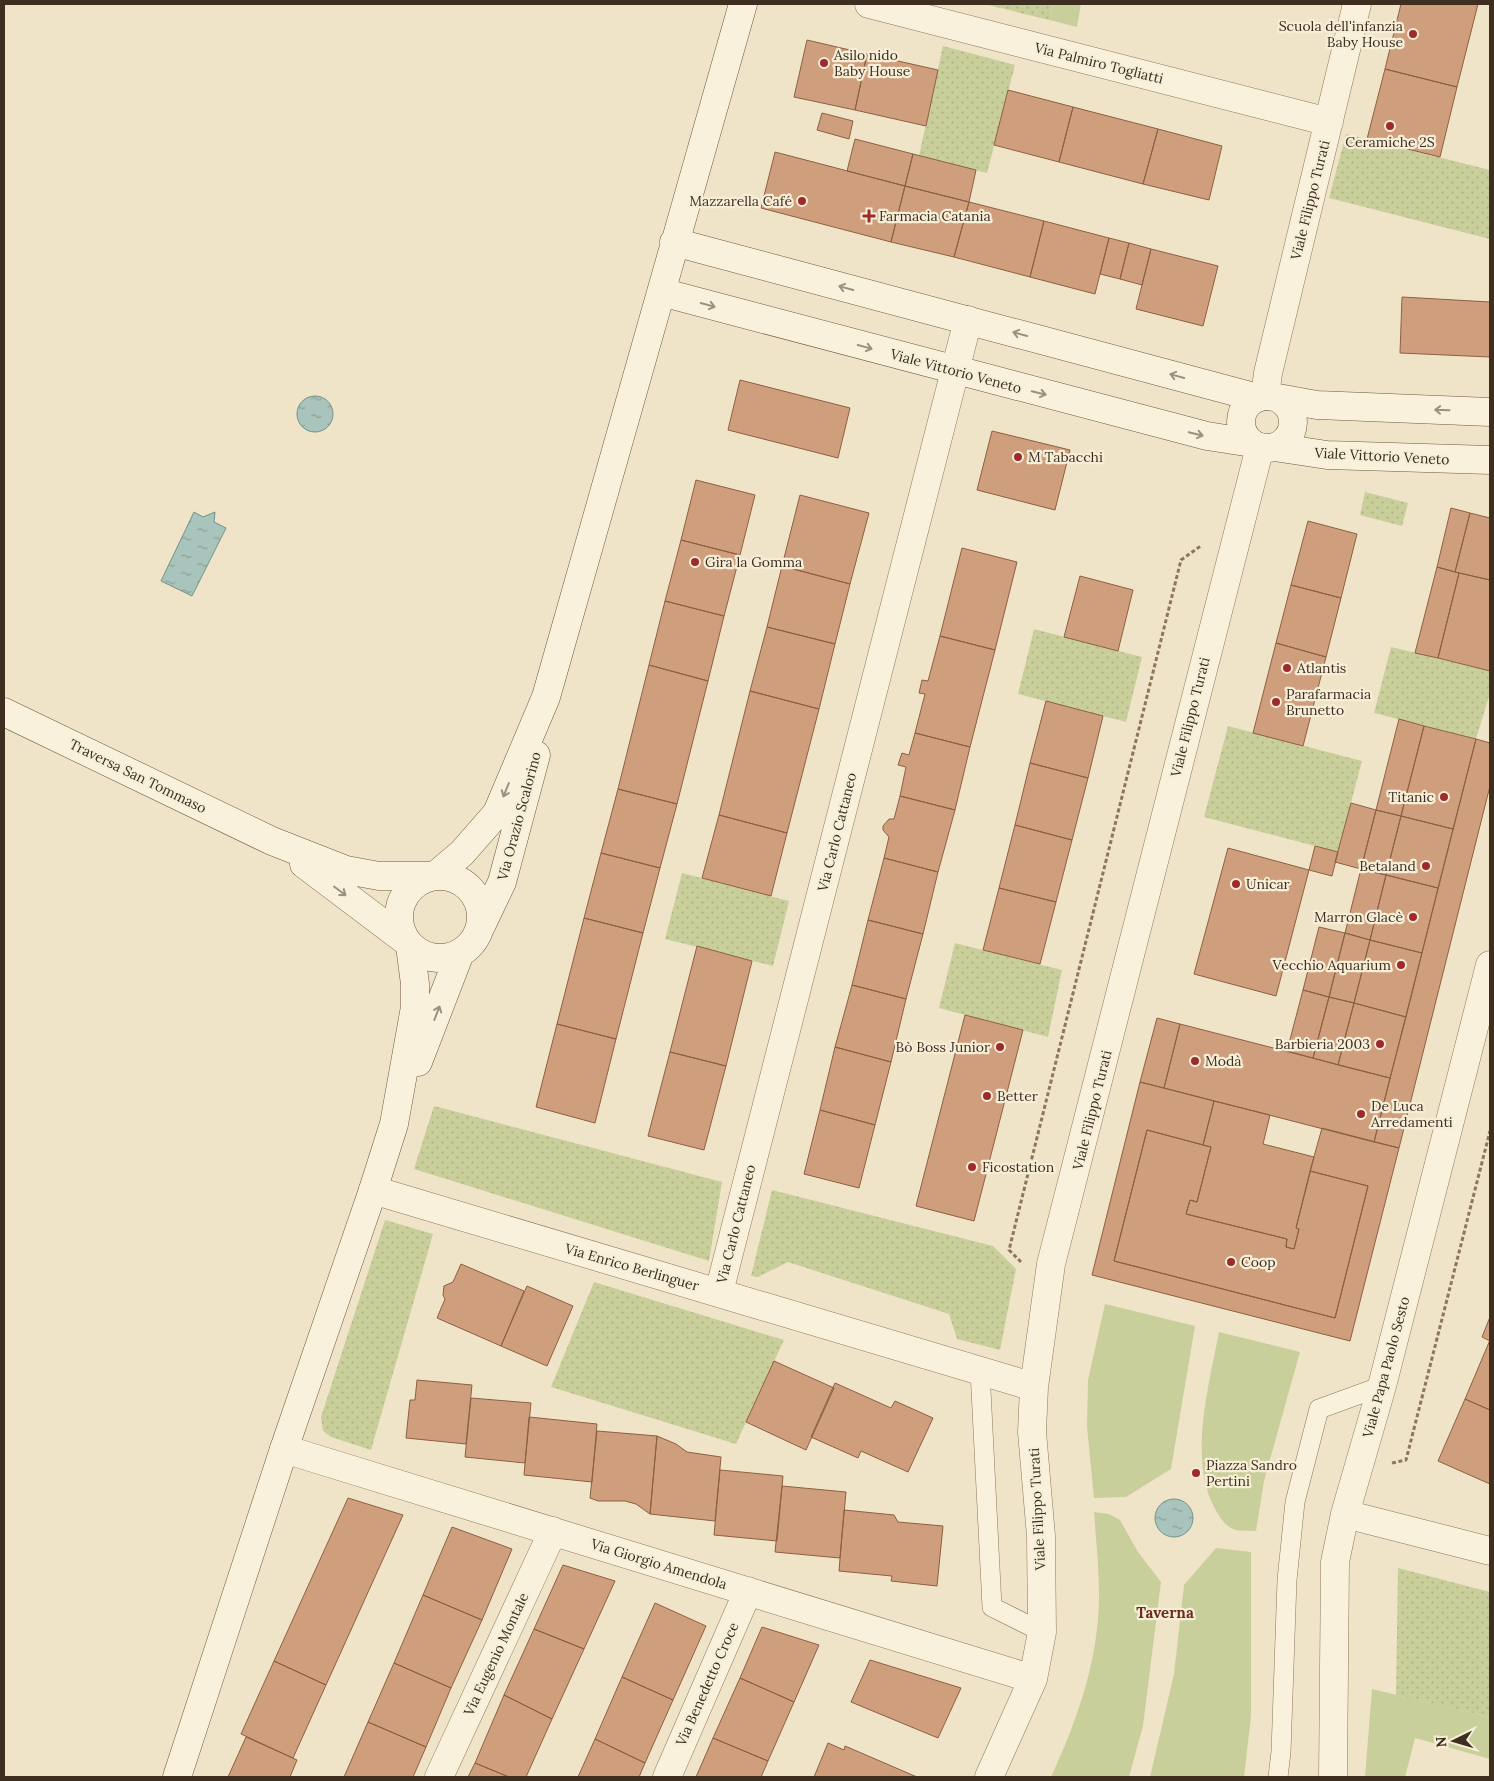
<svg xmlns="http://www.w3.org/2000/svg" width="1494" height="1781" font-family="Lora,serif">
<defs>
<pattern id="grass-dots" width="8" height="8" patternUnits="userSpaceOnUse" patternTransform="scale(1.25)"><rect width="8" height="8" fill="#c9cf9b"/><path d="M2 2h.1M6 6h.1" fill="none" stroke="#aeb285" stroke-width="1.8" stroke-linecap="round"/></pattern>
<pattern id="water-ripples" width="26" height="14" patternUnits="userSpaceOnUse" patternTransform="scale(1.25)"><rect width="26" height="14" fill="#a9c4bc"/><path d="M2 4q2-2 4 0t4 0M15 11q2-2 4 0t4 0" fill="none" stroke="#8ba098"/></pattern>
</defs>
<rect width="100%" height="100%" fill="#f0e4c8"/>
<!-- grass -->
<path fill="url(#grass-dots)" d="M984,4H1053L1049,20Z
M943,46L1015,65L987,173L919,156Z
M1346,134L1490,170V239L1329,198Z
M1365,492L1408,503L1402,526L1360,515Z
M1034,629L1142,657L1126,722L1018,694Z
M1391,647L1490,671V693L1476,739L1374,713Z
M1228,726L1362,761L1338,852L1204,817Z
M682,873L789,901L773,966L665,939Z
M955,943L1062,970L1048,1037L939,1008Z
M434,1106L722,1182L709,1261L414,1169Z
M772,1190L993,1246L1016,1269L1000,1350L957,1339L949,1314L788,1262L758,1277L751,1276Z
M385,1220L433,1234L371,1450L331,1437L323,1431L321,1417Z
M594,1282L784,1340L736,1444L551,1387Z
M1398,1568L1490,1592V1717L1396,1695Z"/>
<!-- garden -->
<path fill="#c9cf9b" d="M1053,4H1081L1077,27L1049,20Z
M1105,1304L1195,1326L1171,1469L1126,1497L1094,1498L1087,1427L1088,1380Z
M1219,1332L1300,1352L1264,1481L1256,1531C1249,1530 1239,1532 1233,1529C1225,1526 1219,1516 1215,1509C1188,1459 1209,1385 1219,1332Z
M1094,1512L1109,1514L1120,1520L1138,1552L1161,1582L1143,1726L1129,1777H1051C1077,1721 1099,1659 1099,1596C1099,1568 1096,1540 1094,1512Z
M1216,1548L1251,1552V1716L1244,1777H1150L1174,1674L1184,1585Z
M1372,1689L1490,1717V1759L1415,1738L1405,1777H1365Z"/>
<!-- water -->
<path fill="url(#water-ripples)" stroke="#6f938a" d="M297 414a18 18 0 1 1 36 0a18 18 0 1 1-36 0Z
M194,512L203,517L215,512L214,522L226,528L192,596L161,581Z
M1155 1518a19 19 0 1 1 38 0a19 19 0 1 1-38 0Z"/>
<!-- building -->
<path fill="#cf9f7d" stroke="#8d5f41" d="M1401,4H1478L1457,87L1385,69Z
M807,40L867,54L855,110L794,97Z
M867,54L938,70L926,126L855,110Z
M1385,69L1457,87L1440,157L1367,139Z
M1008,90L1073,107L1059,162L994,145Z
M1073,107L1158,129L1143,184L1059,162Z
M822,113L853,121L849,139L817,130Z
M1158,129L1222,146L1209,200L1143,184Z
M855,139L913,154L905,186L847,171Z
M775,152L905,186L891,242L761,208Z
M913,154L976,170L969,202L905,186Z
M905,186L969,202L954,257L891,242Z
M969,202L1044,221L1030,277L954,257Z
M1044,221L1109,238L1095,294L1030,277Z
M1109,238L1129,243L1120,279L1100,274Z
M1129,243L1151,249L1142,285L1120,279Z
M1151,249L1218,266L1203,326L1136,309Z
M1402,297L1490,302V357L1400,353Z
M740,380L850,408L838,458L728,430Z
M992,431L1070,450L1055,510L977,490Z
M696,480L755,495L740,555L681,540Z
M800,495L869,513L850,584L782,566Z
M1451,508L1470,513L1455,572L1437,567Z
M1470,513L1490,518V580L1455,572Z
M1308,521L1357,534L1341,598L1291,585Z
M681,540L740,555L724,616L665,601Z
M962,548L1017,562L995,650L940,636Z
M782,566L850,584L835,644L767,627Z
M1437,567L1459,573L1438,658L1415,653Z
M1459,573L1490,580V671L1438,658Z
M1080,576L1133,590L1118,651L1064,637Z
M1291,585L1341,598L1326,657L1276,643Z
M665,601L724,616L708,681L649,665Z
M767,627L835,644L819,709L750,691Z
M940,636L995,650L970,747L915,733L925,694L919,693L922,680L928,681Z
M1276,643L1326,657L1303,746L1253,733Z
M649,665L708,681L677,804L618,789Z
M750,691L819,709L787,833L719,815Z
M1046,701L1103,716L1088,778L1030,763Z
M1399,719L1424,726L1401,816L1376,810Z
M1424,726L1476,739L1453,829L1401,816Z
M915,733L970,747L955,810L900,796L906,767L898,765L902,753L909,755Z
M1476,739L1490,743V786L1399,1148L1374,1142Z
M1030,763L1088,778L1072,840L1015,825Z
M618,789L677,804L660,868L601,853Z
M900,796L955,810L938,872L884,858L889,837L883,830V826L889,819H894Z
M1351,803L1376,810L1361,869L1335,862Z
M1376,810L1401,816L1386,875L1361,869Z
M719,815L787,833L771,896L702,878Z
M1401,816L1453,829L1438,888L1386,875Z
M1015,825L1072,840L1056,902L999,888Z
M1315,846L1338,852L1332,876L1309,870Z
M1228,848L1309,870L1276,996L1194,974Z
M601,853L660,868L643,933L584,918Z
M884,858L938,872L923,934L868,920Z
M1361,869L1386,875L1370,940L1345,933Z
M1386,875L1438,888L1422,953L1370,940Z
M999,888L1056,902L1040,964L983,950Z
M584,918L643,933L616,1039L557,1024Z
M868,920L923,934L906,999L852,985Z
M1319,927L1345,933L1329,997L1303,990Z
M1345,933L1370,940L1354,1003L1329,997Z
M1370,940L1422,953L1406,1017L1354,1003Z
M697,946L752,961L726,1066L670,1052Z
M852,985L906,999L891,1062L835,1047Z
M1303,990L1329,997L1313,1058L1287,1051Z
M1329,997L1354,1003L1338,1065L1313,1058Z
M1354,1003L1406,1017L1390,1078L1338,1065Z
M965,1015L1023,1030L974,1221L916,1206Z
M1157,1018L1180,1024L1164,1088L1140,1082Z
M557,1024L616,1039L595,1123L536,1107Z
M1180,1024L1390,1078L1374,1142L1164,1088Z
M835,1047L891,1062L875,1125L820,1110Z
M670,1052L726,1066L704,1150L648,1136Z
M1140,1082L1214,1101L1203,1145L1147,1130L1114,1261L1138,1267L1335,1318L1368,1186L1310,1171L1322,1128L1399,1148L1350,1341L1092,1275Z
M1214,1101L1270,1115L1263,1144L1314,1157L1296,1228L1299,1229L1294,1249L1286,1247L1287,1239L1186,1214L1190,1200L1197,1202L1211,1147L1203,1145Z
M820,1110L875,1125L859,1188L804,1174Z
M1147,1130L1211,1147L1197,1202L1190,1200L1186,1214L1287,1239L1286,1247L1294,1249L1299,1229L1296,1228L1310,1171L1368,1186L1335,1318L1114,1261Z
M461,1264L524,1291L501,1346L437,1318L445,1299L443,1295L444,1286L453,1282Z
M527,1286L573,1306L547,1366L501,1346Z
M1490,1317V1341L1482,1337Z
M1490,1340V1410L1465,1399Z
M774,1361L834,1388L806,1450L746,1422Z
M417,1380L472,1385L466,1444L406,1438L410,1400H415Z
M835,1383L891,1408L895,1401L933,1418L908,1472L861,1451L858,1458L811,1437Z
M471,1398L531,1403L525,1463L465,1457Z
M1465,1399L1490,1410V1484L1438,1461Z
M529,1417L597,1424L592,1482L524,1475Z
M597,1431L657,1436L650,1514L636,1504L625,1501H598L590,1498Z
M657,1436L676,1444L687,1452L721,1457L715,1521L650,1514Z
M720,1470L783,1476L777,1541L714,1535Z
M782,1486L846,1492L840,1558L775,1552Z
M348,1498L403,1515L326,1685L274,1661Z
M844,1510L894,1515L898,1522L943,1526L937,1586L891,1581L892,1576L839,1571Z
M452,1527L512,1549L482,1620L423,1595Z
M563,1565L615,1581L584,1649L534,1629Z
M423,1595L482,1620L451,1688L394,1663Z
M655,1603L706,1626L673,1700L622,1677Z
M762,1627L819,1645L794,1702L740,1678Z
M534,1629L584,1649L552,1719L504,1695Z
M870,1660L961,1688L938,1738L851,1702Z
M274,1661L326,1685L293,1758L241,1734Z
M394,1663L451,1688L426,1747L368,1722Z
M622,1677L673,1700L645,1763L595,1739Z
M740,1678L794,1702L768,1761L713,1738Z
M504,1695L552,1719L526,1777H509L475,1763Z
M368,1722L426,1747L413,1777H344Z
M246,1737L297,1760L290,1777H228Z
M713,1738L768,1761L761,1777H696Z
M595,1739L645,1763L639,1777H578Z
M828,1743L844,1750L845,1746L917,1777H814Z
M475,1763L509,1777H468Z"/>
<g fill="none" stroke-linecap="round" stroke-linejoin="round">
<defs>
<path id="lane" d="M980,1370L992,1607L1042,1632
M1278,1777L1281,1752L1287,1580L1295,1502L1319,1409L1382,1386"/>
<path id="street" d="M869,4L1329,122
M1265,396L1268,373L1357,4
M373,1190L1034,1387
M719,1292L968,320
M284,1449L1033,1679
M1345,1514L1490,1551
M439,1777L553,1531
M667,1777L748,1591
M989,1777L1033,1679L1042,1632L1041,1536L1032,1432L1034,1387L1051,1264L1260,447
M1333,1777L1335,1562L1345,1514L1382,1386L1490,965"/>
<path id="secondary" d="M674,242L1258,398
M661,292L1207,436L1252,443
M1241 422a26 26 0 1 1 52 0a26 26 0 1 1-52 0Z
M1278,398L1317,405L1490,412
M1274,447L1327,455L1490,460
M4,712L272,841L346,870L379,876H430
M304,864L406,941
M436,875L462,853L497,813L546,697L743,4
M399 917a41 41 0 1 1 82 0a41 41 0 1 1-82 0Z
M480,928L502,882L536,755
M418,1062L460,953
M177,1777L284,1449L373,1190L394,1124L415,1007V984L410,946"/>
</defs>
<!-- lane casing -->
<use href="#lane" stroke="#8d765c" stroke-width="20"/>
<!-- street casing -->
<use href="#street" stroke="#8d765c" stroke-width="29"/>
<!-- secondary casing -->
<use href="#secondary" stroke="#6f573f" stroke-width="29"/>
<!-- path -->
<path stroke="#8d765c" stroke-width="3" stroke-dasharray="4 2.5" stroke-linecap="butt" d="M1021,1262L1009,1250L1181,560L1202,545
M1392,1463L1406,1460L1490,1131"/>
<!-- lane -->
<use href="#lane" stroke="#faf1dc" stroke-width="19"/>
<!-- street -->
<use href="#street" stroke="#faf1dc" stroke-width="28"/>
<!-- secondary -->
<use href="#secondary" stroke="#faf1dc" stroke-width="28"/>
</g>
<!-- one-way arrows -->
<defs><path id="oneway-shaft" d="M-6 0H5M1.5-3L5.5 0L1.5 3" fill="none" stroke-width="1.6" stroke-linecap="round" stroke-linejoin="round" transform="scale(1.25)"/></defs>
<g stroke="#9c907e">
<use href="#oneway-shaft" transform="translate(846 288) rotate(-165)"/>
<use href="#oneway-shaft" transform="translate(708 305) rotate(15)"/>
<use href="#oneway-shaft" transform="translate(1020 334) rotate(-165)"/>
<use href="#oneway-shaft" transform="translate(865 347) rotate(15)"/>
<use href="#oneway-shaft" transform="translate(1177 376) rotate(-165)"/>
<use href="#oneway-shaft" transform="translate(1039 393) rotate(14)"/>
<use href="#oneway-shaft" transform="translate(1442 410) rotate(-178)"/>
<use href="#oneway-shaft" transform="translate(1196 434) rotate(14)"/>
<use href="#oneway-shaft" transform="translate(506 790) rotate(112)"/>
<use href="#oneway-shaft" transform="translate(340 891) rotate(37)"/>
<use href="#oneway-shaft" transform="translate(437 1013) rotate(-69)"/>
</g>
<!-- markers -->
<g fill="#9e2a2b" stroke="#f7eed8" stroke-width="2">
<circle cx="1413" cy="34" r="5"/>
<circle cx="824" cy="63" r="5"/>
<circle cx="1390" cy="126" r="5"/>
<circle cx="802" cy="201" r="5"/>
<path d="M866.5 208.5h5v5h5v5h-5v5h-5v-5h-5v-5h5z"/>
<circle cx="1018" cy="457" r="5"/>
<circle cx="695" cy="562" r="5"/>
<circle cx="1287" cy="668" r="5"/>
<circle cx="1276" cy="702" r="5"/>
<circle cx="1444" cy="797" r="5"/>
<circle cx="1426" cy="866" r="5"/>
<circle cx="1236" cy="884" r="5"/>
<circle cx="1413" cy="917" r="5"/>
<circle cx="1401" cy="965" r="5"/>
<circle cx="1380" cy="1044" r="5"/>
<circle cx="1000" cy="1047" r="5"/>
<circle cx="1195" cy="1061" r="5"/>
<circle cx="987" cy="1096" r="5"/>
<circle cx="1361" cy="1114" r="5"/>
<circle cx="972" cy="1167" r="5"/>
<circle cx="1231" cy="1262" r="5"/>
<circle cx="1196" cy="1473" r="5"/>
</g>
<g text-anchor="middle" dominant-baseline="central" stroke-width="4.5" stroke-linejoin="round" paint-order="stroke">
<!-- poi labels -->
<g font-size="14" fill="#3d2e20" stroke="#f7eed8" text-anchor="start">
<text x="1403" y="26" text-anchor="end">Scuola dell'infanzia<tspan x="1403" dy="16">Baby House</tspan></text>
<text x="834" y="55">Asilo nido<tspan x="834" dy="16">Baby House</tspan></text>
<text x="1390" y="142" text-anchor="middle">Ceramiche 2S</text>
<text x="792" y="201" text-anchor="end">Mazzarella Café</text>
<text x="879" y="216">Farmacia Catania</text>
<text x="1028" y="457">M Tabacchi</text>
<text x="705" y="562">Gira la Gomma</text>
<text x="1297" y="668">Atlantis</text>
<text x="1286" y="694">Parafarmacia<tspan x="1286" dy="16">Brunetto</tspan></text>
<text x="1434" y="797" text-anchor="end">Titanic</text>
<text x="1416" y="866" text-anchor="end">Betaland</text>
<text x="1246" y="884">Unicar</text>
<text x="1403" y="917" text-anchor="end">Marron Glacè</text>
<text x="1391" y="965" text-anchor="end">Vecchio Aquarium</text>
<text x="1370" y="1044" text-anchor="end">Barbieria 2003</text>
<text x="990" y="1047" text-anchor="end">Bò Boss Junior</text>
<text x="1205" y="1061">Modà</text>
<text x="997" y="1096">Better</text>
<text x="1371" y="1106">De Luca<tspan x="1371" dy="16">Arredamenti</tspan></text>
<text x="982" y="1167">Ficostation</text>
<text x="1241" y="1262">Coop</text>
<text x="1206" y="1465">Piazza Sandro<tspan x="1206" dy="16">Pertini</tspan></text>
</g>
<!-- street labels -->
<g font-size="14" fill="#3d2e20" stroke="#f7eed8">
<text transform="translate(1099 63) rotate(14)">Via Palmiro Togliatti</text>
<text transform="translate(1310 200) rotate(-76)">Viale Filippo Turati</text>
<text transform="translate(956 371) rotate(15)">Viale Vittorio Veneto</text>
<text transform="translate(1382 456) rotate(3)">Viale Vittorio Veneto</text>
<text transform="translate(1190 717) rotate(-76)">Viale Filippo Turati</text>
<text transform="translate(138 776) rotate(26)">Traversa San Tommaso</text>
<text transform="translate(519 816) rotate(-75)">Via Orazio Scalorino</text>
<text transform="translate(837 832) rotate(-76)">Via Carlo Cattaneo</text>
<text transform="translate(1092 1110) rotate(-76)">Viale Filippo Turati</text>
<text transform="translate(736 1224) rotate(-76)">Via Carlo Cattaneo</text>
<text transform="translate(632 1267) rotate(16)">Via Enrico Berlinguer</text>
<text transform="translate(1386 1367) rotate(-75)">Viale Papa Paolo Sesto</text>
<text transform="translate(1037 1509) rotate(-93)">Viale Filippo Turati</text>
<text transform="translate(659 1564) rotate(17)">Via Giorgio Amendola</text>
<text transform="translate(496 1654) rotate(-65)">Via Eugenio Montale</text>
<text transform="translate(707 1684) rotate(-66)">Via Benedetto Croce</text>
</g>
<!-- neighbourhood labels -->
<g font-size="15" font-weight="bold" fill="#6b2e1e" stroke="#f7eed8">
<text x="1165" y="1612">Taverna</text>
</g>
</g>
<!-- border -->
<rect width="1494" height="1781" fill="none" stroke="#3d2e20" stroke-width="10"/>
<!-- north arrow -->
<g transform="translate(1454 1741) rotate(265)" stroke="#f7eed8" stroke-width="4" paint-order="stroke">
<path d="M0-4L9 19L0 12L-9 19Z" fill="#3d2e20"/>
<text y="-8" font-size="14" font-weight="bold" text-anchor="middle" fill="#3d2e20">N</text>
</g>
</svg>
